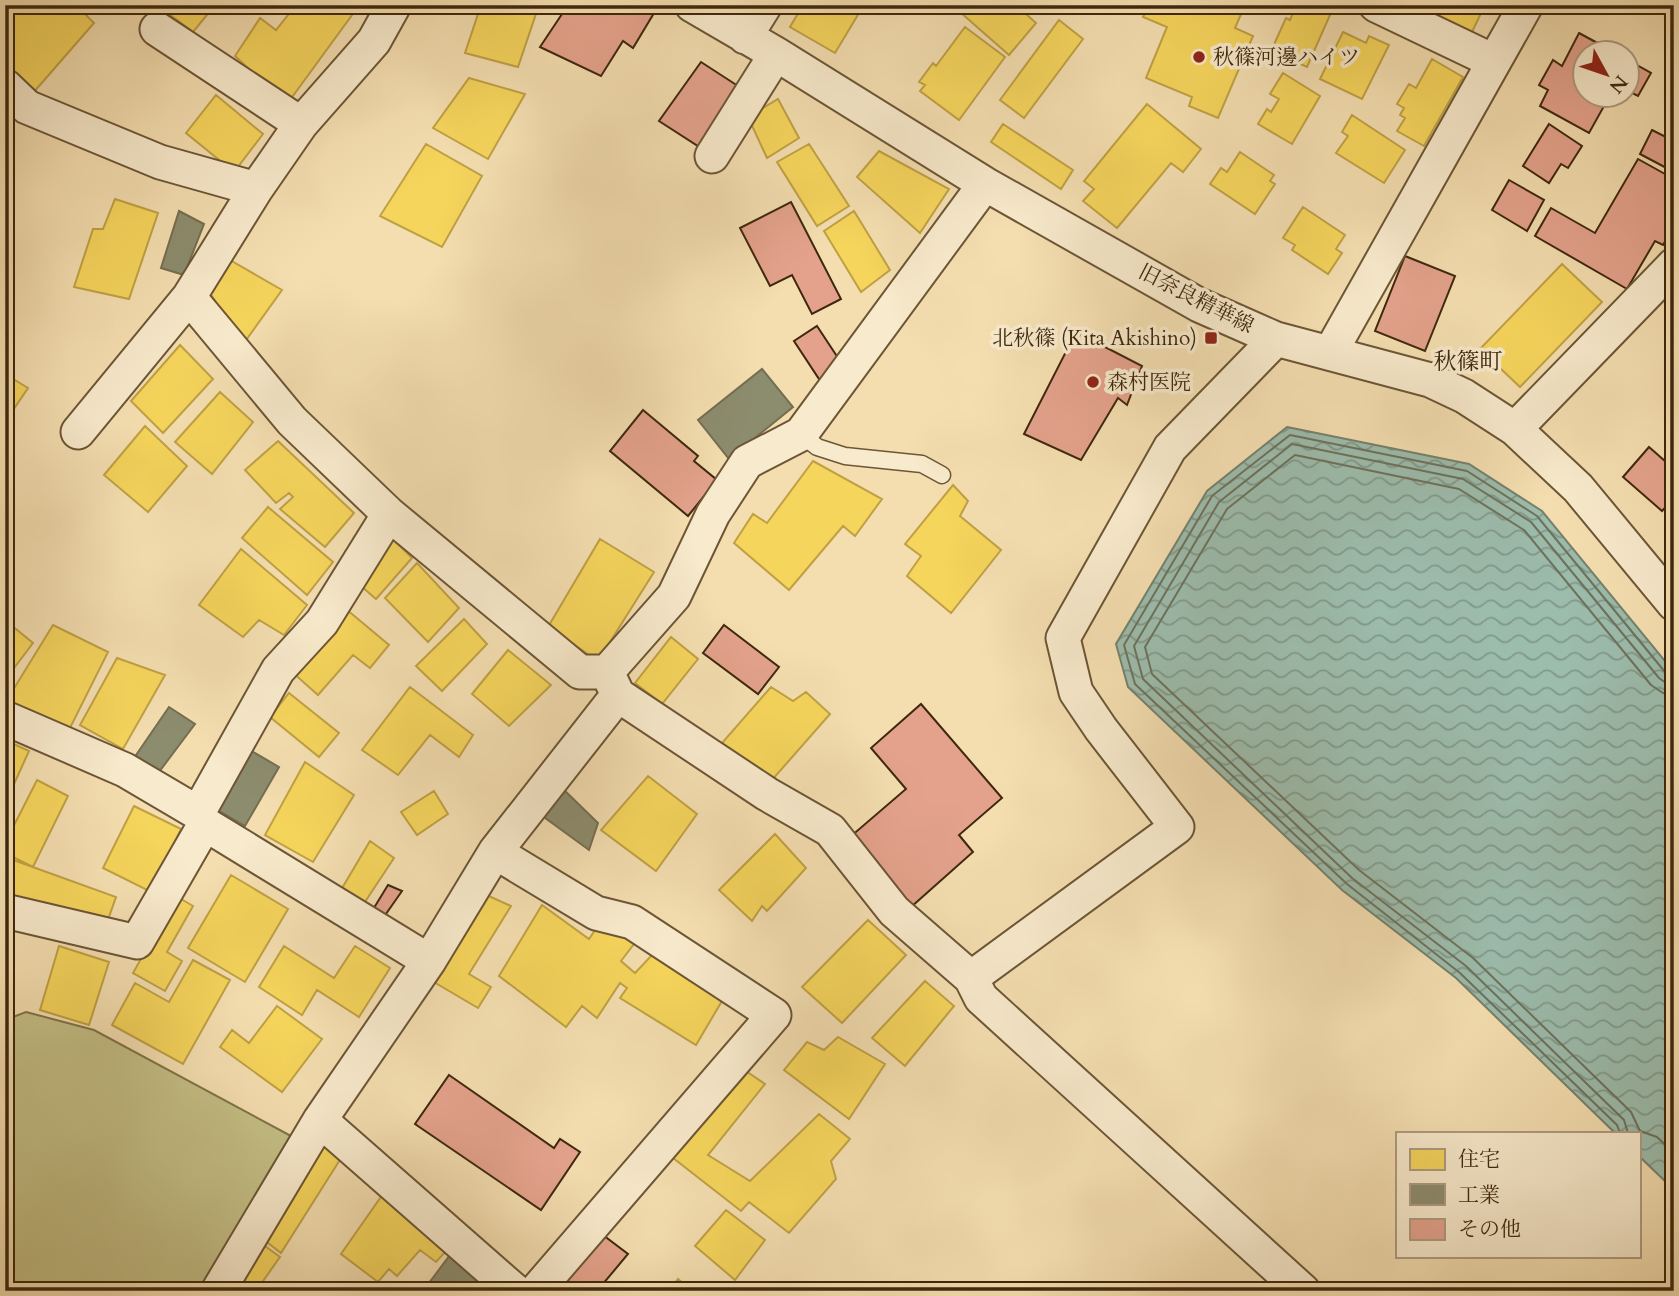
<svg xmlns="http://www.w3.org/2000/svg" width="1679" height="1296" font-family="Cardo,'Noto Serif JP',serif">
<defs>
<pattern id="water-waves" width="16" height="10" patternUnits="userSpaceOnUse" patternTransform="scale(1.75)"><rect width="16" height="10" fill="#9cbcac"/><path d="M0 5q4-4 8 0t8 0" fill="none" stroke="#81998a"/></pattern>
</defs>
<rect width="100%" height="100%" fill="#f4deb0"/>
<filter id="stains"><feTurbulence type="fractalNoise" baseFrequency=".00286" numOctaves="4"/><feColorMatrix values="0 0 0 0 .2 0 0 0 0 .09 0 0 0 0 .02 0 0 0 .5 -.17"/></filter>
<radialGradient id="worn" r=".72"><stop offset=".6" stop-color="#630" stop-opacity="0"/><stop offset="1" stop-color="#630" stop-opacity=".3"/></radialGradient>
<!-- garden -->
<path fill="#c4bf86" stroke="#81744a" stroke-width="2" d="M26,1012L94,1030L291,1136L202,1291H5V1020Z"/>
<!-- water -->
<path fill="url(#water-waves)" stroke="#76816c" stroke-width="2" d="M1287,427L1469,464L1542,511L1674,672V1190L1639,1156V1133H1615L1456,978L1342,890L1128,687L1116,644L1207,491Z"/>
<!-- homes -->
<path fill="#f6d55c" stroke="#bfa144" stroke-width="2" d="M16,5H76L94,23L33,93L5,68V18Z
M157,5H215L193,32Z
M296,5H347L355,11L287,104L235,56L260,18L276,30Z
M481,5H539L518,67L465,53Z
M803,5H846L859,13L835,53L790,27Z
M863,5H883L878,14Z
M952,5H999L1004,10L1008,5H1016L1036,23L1009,55Z
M1149,5H1245L1235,28L1253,36L1218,118L1189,106L1192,97L1146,78L1167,27L1143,17Z
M1296,5H1308L1330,15L1307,67L1271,51L1286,18L1290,20Z
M1416,5H1485L1472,32Z
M1059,20L1083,39L1024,118L1000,100Z
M965,27L1005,57L959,120L920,91L925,85L919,82L933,63L936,66Z
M1343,32L1366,43L1369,36L1389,45L1362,99L1320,79Z
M1432,59L1463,77L1424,146L1397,131L1405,118L1400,115L1404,108L1397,104L1409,84L1416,88Z
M1283,73L1320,96L1292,144L1258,124L1267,109L1271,112L1279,99L1270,94Z
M469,78L525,94L488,159L433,128Z
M216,95L263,134L234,172L186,133Z
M778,99L799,138L767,158L748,117Z
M1147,104L1201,149L1183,172L1171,163L1117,228L1083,201L1094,189L1084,181Z
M1352,115L1405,150L1384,183L1336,153L1348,136L1342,132Z
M1003,124L1073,170L1061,189L991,142Z
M426,144L482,176L442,247L380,216Z
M809,144L849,206L817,226L777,162Z
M879,151L949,189L920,233L857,177Z
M1240,152L1274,175L1270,181L1275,184L1255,214L1210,184L1221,168L1227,172Z
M115,199L158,213L129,299L74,287L93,229H103Z
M1303,207L1345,235L1336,249L1342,253L1328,274L1292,250L1295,245L1283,238Z
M854,211L890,270L861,292L824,231Z
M230,260L282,290L244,343L207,289Z
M1562,264L1602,302L1520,387L1480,349Z
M180,345L213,379L163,433L131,401Z
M5,374L28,388L5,422Z
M220,392L253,422L212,474L175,442Z
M145,426L187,466L148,512L104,475Z
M278,441L354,513L325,547L280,509L293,497L289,493L276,503L245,470Z
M813,461L882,499L855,536L843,526L789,590L734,543L753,514L767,523Z
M953,485L968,501L960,516L1001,550L951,613L907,576L921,556L905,544Z
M268,507L333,562L307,595L242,538Z
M389,535L412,558L376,599L353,579Z
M600,539L654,572L598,661L548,627Z
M241,549L307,605L284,635L259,620L243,637L199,605Z
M417,563L459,608L428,642L385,598Z
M346,609L389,645L370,668L353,655L318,695L292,672Z
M464,619L487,644L442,691L416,666Z
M5,620L33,643L5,680Z
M53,625L108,652L67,734L5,703Z
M671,637L698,659L662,704L635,683Z
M508,650L551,685L509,726L472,694Z
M117,658L165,675L123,749L80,725Z
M410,687L473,735L459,757L430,735L398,775L362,750Z
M771,687L793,701L806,692L830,714L772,780L722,743Z
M289,693L339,733L319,757L270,717Z
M5,740L29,751L5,804Z
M305,762L354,795L313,862L265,835Z
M648,776L697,814L656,871L601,830Z
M37,780L68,796L33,867L5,853V843Z
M434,791L448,814L417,835L401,812Z
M134,806L181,829L151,892L103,868Z
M775,834L806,868L767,911L762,906L752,921L719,890Z
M370,841L394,858L361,908L338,895Z
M5,857L116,897L104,931L5,896Z
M231,875L288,909L245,982L188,948Z
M480,892L511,906L469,974L491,987L478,1008L427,978Z
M176,896L193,906L167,952L182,961L165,991L133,973Z
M542,905L589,939L601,921L637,940L621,961L635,973L652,955L722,1001L696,1045L620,998L627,988L620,983L597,1018L582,1006L566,1027L499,976Z
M868,920L906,955L842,1023L802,987Z
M59,946L109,962L89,1025L40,1010Z
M284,946L334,978L355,946L390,968L359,1017L317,990L302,1015L259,987Z
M193,960L230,980L183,1064L112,1025L135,983L169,1002Z
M925,981L954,1006L905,1066L872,1038Z
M277,1006L322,1039L282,1092L220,1047L232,1030L249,1043Z
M838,1037L885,1064L849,1119L784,1070L807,1042L824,1050Z
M737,1065L765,1084L708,1155L750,1181L819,1114L850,1139L831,1161L836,1179L789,1233L749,1202L741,1211L668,1154Z
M318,1135L343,1155L281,1253L255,1233Z
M383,1194L425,1224L422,1231L447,1250L436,1262L420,1250L397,1276L389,1269L378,1282L341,1254Z
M726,1210L765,1240L735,1280L695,1246Z
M254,1238L280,1257L256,1291H220Z
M678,1279L692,1291H669Z
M329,1283L341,1291H323Z"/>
<!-- industry -->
<path fill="#8c8c6e" stroke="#756e51" stroke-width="2" d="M179,211L204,224L184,275L161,268Z
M762,369L793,407L729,459L698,420Z
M169,707L195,724L156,776L132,761Z
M248,749L279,767L245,826L214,808Z
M559,785L598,823L589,850L537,812Z
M450,1255L480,1279L470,1291H423Z
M483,1279L491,1291H473Z"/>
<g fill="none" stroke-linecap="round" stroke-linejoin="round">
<!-- shore -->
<path stroke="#6d725c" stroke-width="2" d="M1674,695L1663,693L1651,685L1524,530L1459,489L1295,455L1227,509L1145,647L1152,674L1359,870L1473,958L1631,1112L1640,1131L1657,1137L1674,1153
M1620,1133L1617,1125L1460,973L1347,884L1135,684L1124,645L1212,496L1290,435L1467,471L1537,516L1665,672L1674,675
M1628,1133L1624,1120L1466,966L1352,878L1143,679L1134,646L1219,502L1292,444L1463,479L1531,522L1659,678L1666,683L1674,684"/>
</g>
<!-- building -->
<path fill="#e4a28c" stroke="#3e280d" stroke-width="2" d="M568,5H640L654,13L633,48L623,41L601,76L540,47Z
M1579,33L1614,52H1584V94H1622L1618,102L1609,97L1589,133L1540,106L1548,90L1539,85L1553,60L1562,66Z
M1626,59L1651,73L1638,96L1626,90Z
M701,62L738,86L701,148L659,121Z
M1549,124L1582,146L1568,168L1561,164L1549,183L1523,166Z
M1652,130L1674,141V172L1640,154Z
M1638,159L1674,179V226L1663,245L1655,241L1627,289L1535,236L1551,208L1595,233Z
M1509,180L1544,200L1527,231L1492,210Z
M791,202L841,299L812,314L792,275L770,286L740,228Z
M1405,256L1455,276L1425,351L1375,331Z
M817,326L844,367L821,382L794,341Z
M1076,332L1142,366L1127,405L1118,398L1081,460L1024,434Z
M643,410L698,456L694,461L717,480L688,516L610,451Z
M1649,447L1674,469V498L1662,511L1623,477Z
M724,625L779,667L758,694L703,653Z
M921,704L1002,798L959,835L973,852L911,907L850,837L906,789L871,748Z
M388,885L402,891L381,921L369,916Z
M449,1075L554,1148L560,1139L580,1152L541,1210L415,1124Z
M599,1232L628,1254L597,1291H549Z"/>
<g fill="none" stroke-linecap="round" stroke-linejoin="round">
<defs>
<path id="service" d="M801,434L817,447L845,456L922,464L942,475"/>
<path id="minor" d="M394,5L374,41L301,124L256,189L189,297L292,421L389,514L580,672H607
M692,5L776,54L985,184L1199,305L1276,339L1430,380L1464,396L1515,429L1578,488L1674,604
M1376,5L1493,61
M157,29L301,124
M745,37L765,5
M5,86L27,107L160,162L256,189
M712,156L776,54
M1330,353L1526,5
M1515,429L1674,265
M78,432L189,297
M618,695L767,794L830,830L894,911L971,978L1177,827L1101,729L1076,692L1063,638L1170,448L1276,339
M5,718L125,770L198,813L205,824L429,961
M198,813L278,670L322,622L389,514
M495,852L596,913L632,922L774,1015L536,1291
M5,911L137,942L205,824
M971,978L981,998L1303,1291
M320,1120L515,1291
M218,1291L320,1120L429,961L495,852L618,695L607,672L674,596L713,514L747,462L801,434L985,184"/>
</defs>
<!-- service casing -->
<use href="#service" stroke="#6c5636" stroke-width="19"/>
<!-- minor casing -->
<use href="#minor" stroke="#6c5636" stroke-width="37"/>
<!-- service -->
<use href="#service" stroke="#f8eacc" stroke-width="16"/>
<!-- minor -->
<use href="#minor" stroke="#f8eacc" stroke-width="33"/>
</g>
<!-- markers -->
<g fill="#8f2418" stroke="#f8eacc" stroke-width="2.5">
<circle cx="1199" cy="57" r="7"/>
<rect x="1204" y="331" width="14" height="14" rx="3.5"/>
<circle cx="1093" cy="382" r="7"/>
</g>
<g text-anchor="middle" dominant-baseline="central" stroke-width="7" stroke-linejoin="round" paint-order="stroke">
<!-- poi labels -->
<g font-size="21" fill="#3e280d" stroke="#f8eacc" text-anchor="start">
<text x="1213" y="57">秋篠河邊ハイツ</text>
<text x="1197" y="338" text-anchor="end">北秋篠 (Kita Akishino)</text>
<text x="1107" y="382">森村医院</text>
</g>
<!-- street labels -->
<g font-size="21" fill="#3e280d" stroke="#f8eacc">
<text transform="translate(1196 299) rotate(27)">旧奈良精華線</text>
</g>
<!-- neighbourhood labels -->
<g font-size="23" fill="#3e280d" stroke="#f8eacc">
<text x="1468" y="361">秋篠町</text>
</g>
</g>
<!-- margin -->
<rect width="1679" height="1296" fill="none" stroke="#f4deb0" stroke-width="28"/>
<rect x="7" y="7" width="1665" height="1282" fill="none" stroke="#3e280d" stroke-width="3.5"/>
<rect x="14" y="14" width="1651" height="1268" fill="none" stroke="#3e280d" stroke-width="2"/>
<!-- legend -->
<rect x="1396" y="1132" width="245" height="126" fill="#f8eacc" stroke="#ae9c80" stroke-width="2"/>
<rect x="1410" y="1149" width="35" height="21" fill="#f6d55c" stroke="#ae9c80" stroke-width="2"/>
<text x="1458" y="1166" font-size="21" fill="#3e280d">住宅</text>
<rect x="1410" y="1184" width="35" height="21" fill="#8c8c6e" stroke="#ae9c80" stroke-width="2"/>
<text x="1458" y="1202" font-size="21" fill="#3e280d">工業</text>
<rect x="1410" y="1219" width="35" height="21" fill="#e4a28c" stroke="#ae9c80" stroke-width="2"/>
<text x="1458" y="1236" font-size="21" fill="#3e280d">その他</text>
<!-- north arrow -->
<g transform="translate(1606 74) rotate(130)"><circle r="33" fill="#f8eacc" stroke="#ae9c80" stroke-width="2"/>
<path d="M0-5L12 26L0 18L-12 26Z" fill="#8f2418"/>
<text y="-10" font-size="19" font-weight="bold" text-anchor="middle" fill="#3e280d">N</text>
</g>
<rect width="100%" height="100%" filter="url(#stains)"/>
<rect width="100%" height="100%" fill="url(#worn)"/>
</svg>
